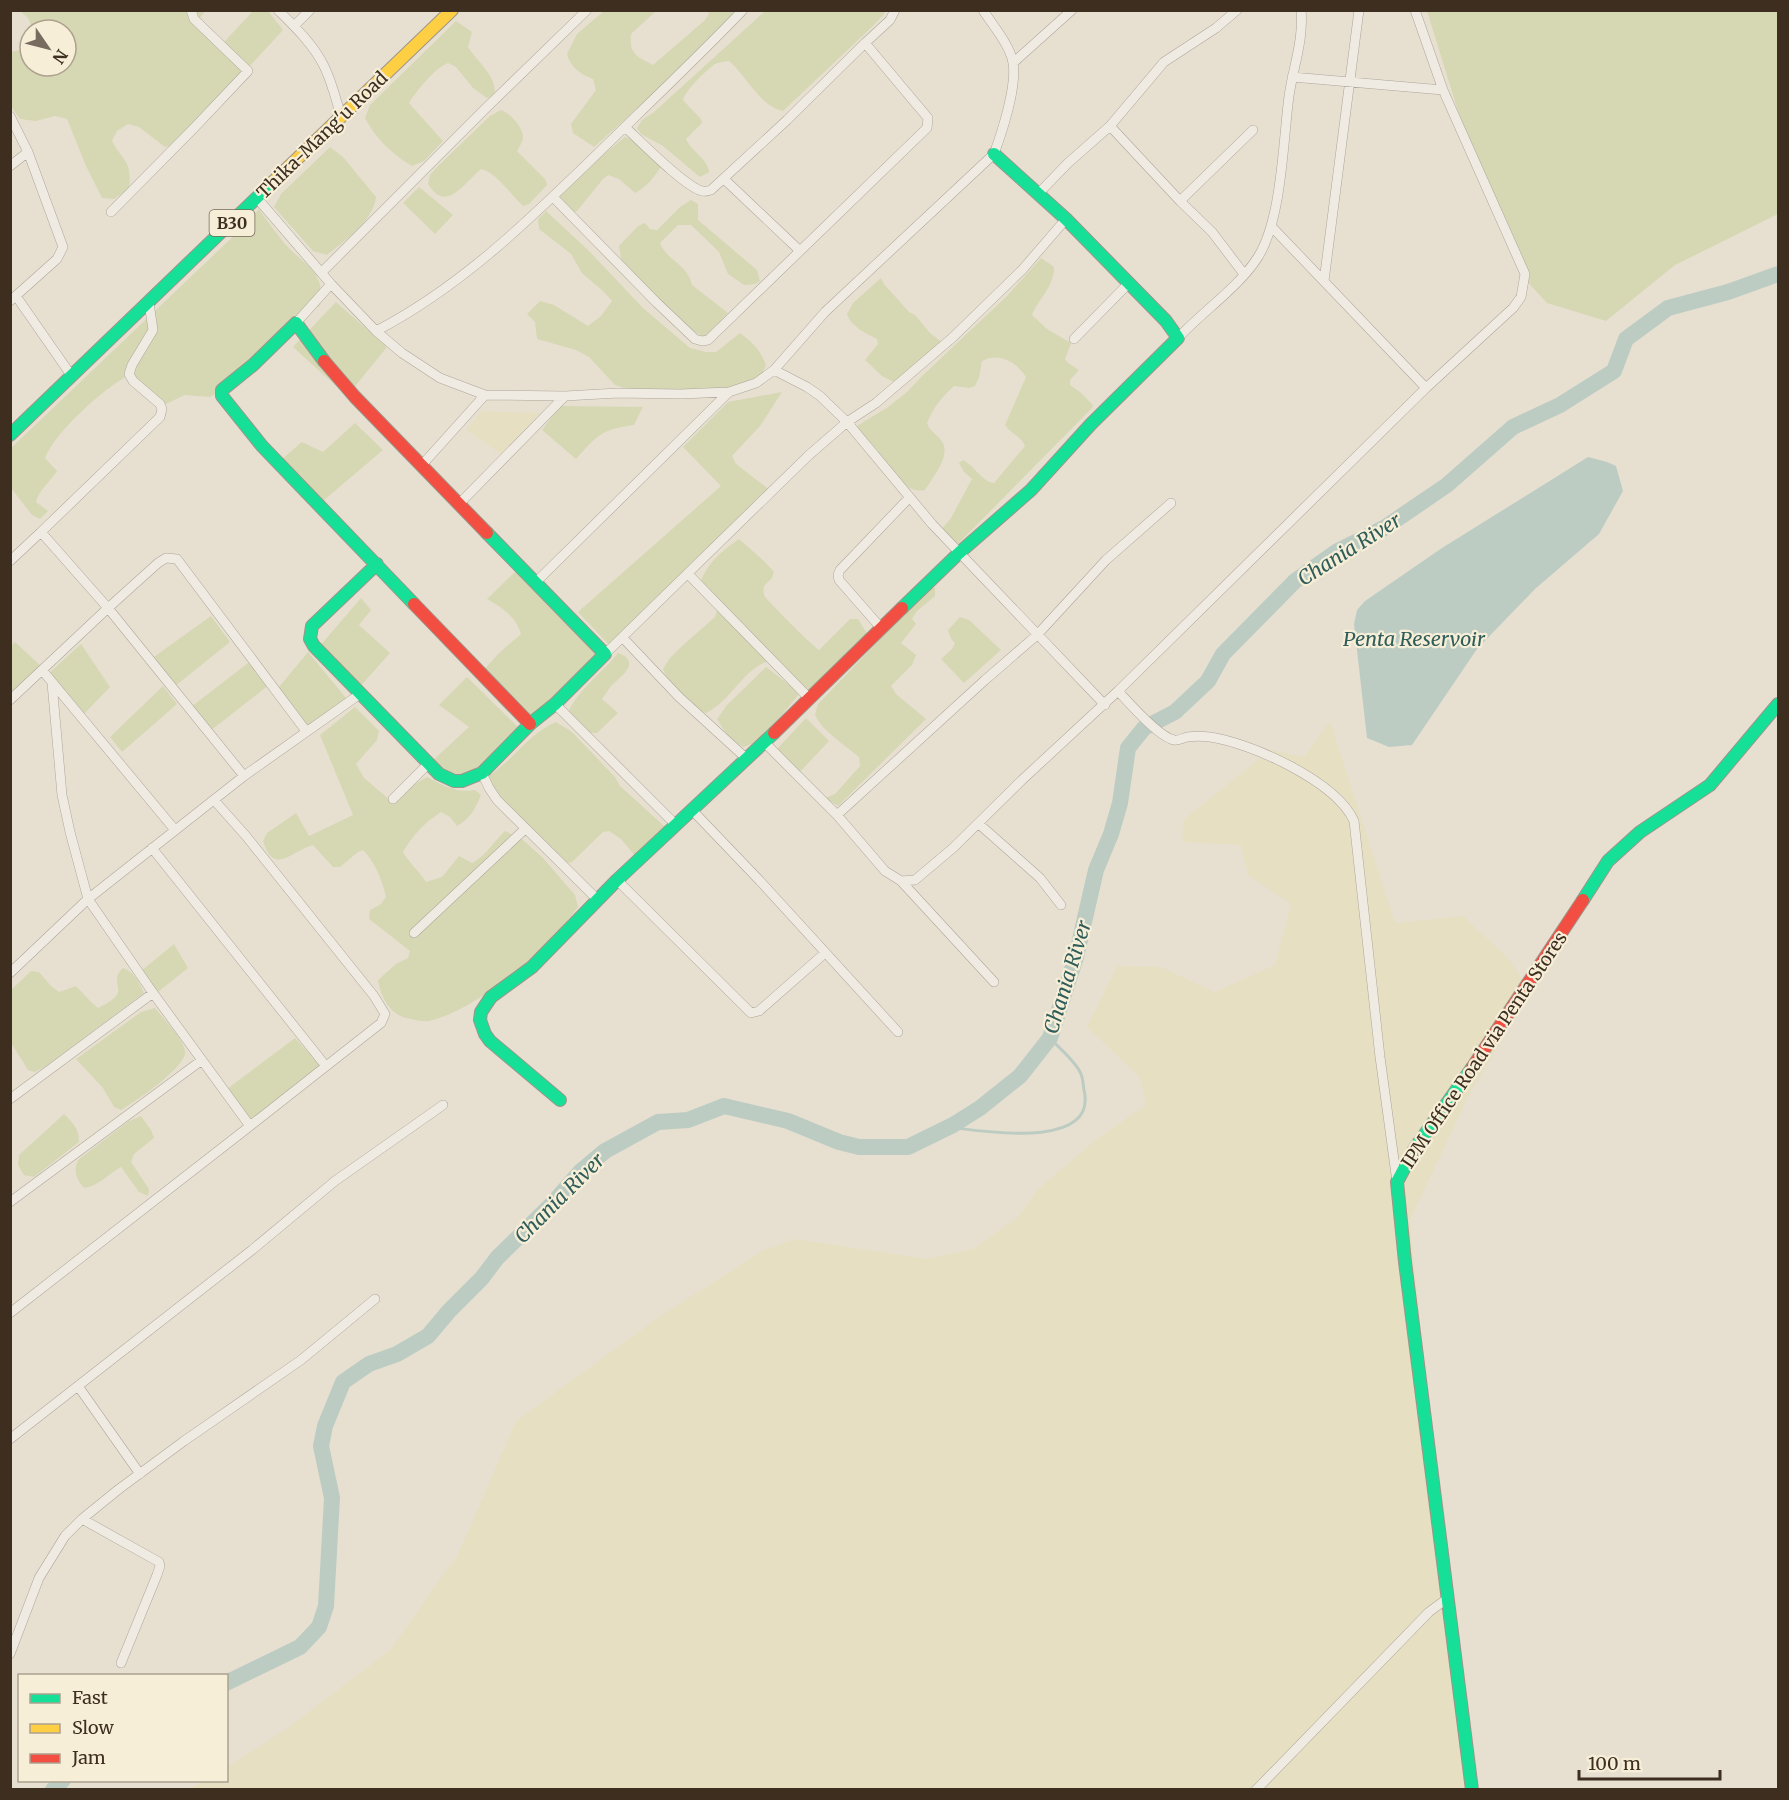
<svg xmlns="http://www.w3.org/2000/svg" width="1789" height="1800" font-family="Merriweather,serif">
<rect width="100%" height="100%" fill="#e7e0d1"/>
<!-- farmland -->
<path fill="#e6dfc2" d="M482,411L540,413L501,454L466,430Z
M1330,721L1395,923L1463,916L1509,959L1530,991L1467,1099L1410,1220L1455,1674L1469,1789L187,1790L205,1781L226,1780L227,1767L285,1730L390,1650L458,1554L516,1421L659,1317L764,1250L795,1239L927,1259L973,1249L1019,1216L1037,1190L1098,1138L1146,1105L1139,1076L1087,1027L1117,966L1161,967L1215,992L1275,965L1291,904L1248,875L1241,845L1182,842L1183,820L1270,750L1304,757Z"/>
<!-- green -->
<path fill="#d6d7b3" d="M20,11H205L200,18L201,24L216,41L224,42L253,11H268L283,30L178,144L165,147L139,127L128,124L117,131L112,141C124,163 132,160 129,189L114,199L102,198L86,166L67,119L55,116L36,121L20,119L10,105V52L30,48V66H66V30H33L28,18Z
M604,11H656L631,34C629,54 636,56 653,65L705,20L709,14L708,11H746L724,32L594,147L573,133L571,124L596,90L593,79C580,74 571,68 567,54L577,34Z
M765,11H885L884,14L874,25L783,111C759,106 747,76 729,61C724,62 719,62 715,64C706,70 685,91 683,100L701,119L702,123L686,139C691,151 708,159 709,172L700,177L663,146L641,134L637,128L642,120L654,112Z
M1427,11H1778V214L1675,265L1606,321L1547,303L1520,274L1457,108Z
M456,21L472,32L468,47C478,63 499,77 494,97L487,98L473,88L456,67L448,63C435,68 417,90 409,103L443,141L424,161L412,166C393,155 375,138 365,118L370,105Z
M501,110C510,113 523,127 523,137C523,142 519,147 517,151L545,179L547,185L529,204L523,206C511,195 496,172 481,169C464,183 446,214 428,184L430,175L435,169L490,116Z
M625,137L633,140L663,164C655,176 648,186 635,193L619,179L608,175L603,179L577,211L568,215L556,200L586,169Z
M330,147L343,157L376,197C373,222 345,240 327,255L313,251L274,207L281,194Z
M419,187L453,215L435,234L403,203Z
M691,200L698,204V220L757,270L760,281L755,284L744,285L728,274L719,252L691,225H678L660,243C668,262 687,263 692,285L728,313L722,319L712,336L704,337L685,326L626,268L621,259L619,246L638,226L645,223L650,229L657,230L680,207Z
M259,209C267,221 276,233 285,244C305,266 326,271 320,306L301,314L220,391L210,397L185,395L159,407L129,375C103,389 56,431 45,458L57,471C50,482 39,490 36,502L48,511L40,519L32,515L11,488L10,449L242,228Z
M546,211L588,250L643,308L690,348L706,352H716L740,333C754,344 759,348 766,365L760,379L745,386L709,392L633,391L615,385L589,357L576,350L537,339L535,322L527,314L540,301L554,305L588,326L601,316L612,301L604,292L582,273L571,254L539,229L538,219Z
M1041,258L1054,267C1054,287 1039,298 1032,315L1047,329L1071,343L1065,359L1068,363L1079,370L1070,380V385L1080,392L1093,405L1092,408L956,546L940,531L951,518L972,479L964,472L959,463L963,460C975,466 981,481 994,483L1025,446C1021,436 1011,434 1005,425L1026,377C1016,362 999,352 982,361L979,377L975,386L969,388L954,386C942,397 933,408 927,423C930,433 941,436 944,446C948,459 932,479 925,490C907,494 891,474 882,460C879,456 879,451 875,447C869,440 862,435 857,426L888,407L907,392L922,376L1007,296Z
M881,278L884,284L909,312L915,315L931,334L943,343L894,382L882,376L865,360L878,344L877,339C867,334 850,326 847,314L853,303Z
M336,302L387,347L347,396L293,347Z
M782,392L760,426L732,456L736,464L770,490L610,646L578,612L721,486L683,447L728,402Z
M560,406L643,407L634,425C601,429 597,436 576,459L542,430Z
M355,423L383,450L323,501L282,459L302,442L323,452Z
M739,539L765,562L774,572L772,578L764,586C764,589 763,592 764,595C766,600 813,646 819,650L850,619H858L868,635L812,692L802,691L768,661C741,671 731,701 706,713C691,708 668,684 663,669L670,658L682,646L715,617L718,607L698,590C704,566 719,553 739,539Z
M516,571L600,657L533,721L483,671L499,653L521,634C516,617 503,608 487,599Z
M931,586L935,588V596L917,611L912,619L916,624L901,643L916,655L912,665L891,686L896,694L926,719L838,806L825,798L835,794L860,766L859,757C845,745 822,731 815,715L818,704Z
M361,598L371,610L359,625L390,653L357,690L318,648Z
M211,616L230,642L174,687L151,659Z
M960,617L969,620L1001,650L964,683L941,659L952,649L955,643L951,639L948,630Z
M15,642L41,666L11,696V646Z
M81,644L110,687L82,716L47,675Z
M308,652L346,698L311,730L279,687Z
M618,653C643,662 620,677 611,686C608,690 605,695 602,699L618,713L597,733H589L567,716C574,693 602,673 618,653Z
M248,663L269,685L210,731L191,707Z
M766,667L800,693C787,708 761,744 743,747L729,738L717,719L727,705Z
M467,677L523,732L495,759L461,780L429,764L469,727L439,705Z
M163,686L177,704L122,752L110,737Z
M355,707L379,731L377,740L356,764L364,778L389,799L427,777C445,786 455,793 475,790L481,795C475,809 471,818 457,826L450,817L441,812C424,823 413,835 403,852C410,864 419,871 426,882L442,877L459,856L472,863C486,856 493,842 505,831L523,840L543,858L575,895L578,907C548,948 480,1009 429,1021C424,1022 417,1020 411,1019C392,1017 381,999 378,980L396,964L408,958L410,951L369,919L370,910L381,904L386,897C382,880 375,862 363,850L358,852L340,867H333L313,845C290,852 274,876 263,841L267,833L296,813L309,836L353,815L320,735Z
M806,718L829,741L799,773L776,750Z
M556,722L572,732L615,777L620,786L664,826L660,835L636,857L621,839L609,831L603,832L572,862L563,864L493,793L488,776C513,761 529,733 556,722Z
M174,944L188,968L158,992L141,971Z
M123,968C134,972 139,982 144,993L46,1066L35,1072L28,1070L11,1043V990L31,971L39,972L51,986L59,992L76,986L91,1002L98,1008C104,1005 112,1001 116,996C123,988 110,979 123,968Z
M155,1008C163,1018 183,1039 185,1051C188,1066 135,1102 121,1110L114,1107L103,1088L76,1059L141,1012Z
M295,1038L320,1065L251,1121L227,1089Z
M64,1114C74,1124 79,1129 79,1142L34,1177L24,1175L18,1165L19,1155Z
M141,1116L151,1130L154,1138L134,1154L131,1162L149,1189L148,1196L139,1192L121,1167C108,1174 99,1186 84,1188C76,1178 73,1173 78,1160L129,1121Z"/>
<!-- water -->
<path fill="#bcccc2" d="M1588,457L1607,462L1616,466L1623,491L1599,534L1535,589L1477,649L1412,745L1389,747L1367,738L1354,624L1357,610L1365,601L1442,548Z"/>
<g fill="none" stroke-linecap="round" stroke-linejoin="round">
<!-- stream -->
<path stroke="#bcccc2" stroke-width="3" d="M956,1128C988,1132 1098,1149 1084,1090C1083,1084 1083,1077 1080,1072C1075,1061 1058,1047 1050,1038"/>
<!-- river -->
<path stroke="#bcccc2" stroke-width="16" d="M226,1683L300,1647L319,1627L326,1606L332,1498L321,1446L325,1426L343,1382L369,1364L397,1354L428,1336L449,1311L482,1278L497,1258L554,1202L580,1172L605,1151L658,1122L688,1120L724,1106L788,1121L839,1142L859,1147H908L953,1125L980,1108L1020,1076L1050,1038L1076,957L1096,870L1111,834L1120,803L1128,748L1144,728L1175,712L1208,681L1223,654L1295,581L1336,552L1384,528L1447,485L1513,427L1560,405L1614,371L1626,339L1668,308L1728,292L1778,274
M53,1790L63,1780"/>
<defs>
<path id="street" d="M278,10C295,27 313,44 324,66C332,82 336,100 341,116
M294,26L310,10
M1013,63L1072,10
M1292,77L1443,90
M10,116L28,152L63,247L57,259L10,301
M1110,126L1180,201L1253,130
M625,127C640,141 685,187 702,191C706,192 707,191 711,190L787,120L865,43
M10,166L28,152
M724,179L799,250
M1038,194L1068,163L1110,126L1164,62L1216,28L1237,10
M553,197L656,302L695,339L702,341L708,340L927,128L928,118L865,43L890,20L895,10
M257,198L331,284L296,323
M1180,201L1212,232L1244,274
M111,212L195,127L248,71L194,19L191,10
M1271,226L1426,388
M322,272L484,110L587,10
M1324,281L1359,10
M331,284L376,331L402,353L440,378L485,395L565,396L618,393L680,394L729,392L756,383L774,370L825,312L994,154C1002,132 1017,86 1013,63C1010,45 993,26 983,10
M16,296L71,375
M376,331C459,288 526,223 593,158C643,109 694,61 743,10
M1178,338C1202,312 1240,286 1258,257C1282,219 1283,141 1289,96C1293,68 1304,39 1301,10
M1074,339L1129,283
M774,370L807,387L820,396L847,422L932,524L1105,705
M421,466L485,395
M459,504L565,396
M41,532L160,417L162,409L160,404L133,381L129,374L132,365L153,330L149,303
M10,561L41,532L108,608L158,563L166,558L177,559L306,731
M688,574L809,698
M536,582L729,392
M881,628L839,580L838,575L840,570L909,498
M623,638L679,697L747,759
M605,654L809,455L847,422L876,403L952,338L1022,270L1066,219
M42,670L175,830
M1118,691L1426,388L1513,308L1521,297L1525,274L1443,90L1415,10
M10,700L108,608L244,776
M555,704L676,825
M765,743L837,815L885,871L901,881L915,880L953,848L1022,780L1118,691C1129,703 1159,737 1174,740C1178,741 1183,738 1187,737C1194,736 1202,736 1210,737C1251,743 1336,781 1354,821L1380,1057L1397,1182
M482,773L489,788L497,800L597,899
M393,799L428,764
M214,800L246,836L374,996L385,1014L381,1023L250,1126
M693,811L760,881L898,1032
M837,815L985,680L1037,635L1106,560L1171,503
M979,824L1040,878L1061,905
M152,848L325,1065
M617,880L751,1013L759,1011L825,953
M901,881L994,982
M414,933L525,829
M10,973L88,899L70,832L62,795L52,683
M10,1099L153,993
M10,1202L202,1060
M10,1313L250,1126L153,993L88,899L244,776L360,694
M78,1386L140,1474
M10,1439L252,1250L335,1181L443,1105
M82,1519L159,1562L160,1566L157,1575L121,1663
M10,1654L39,1578L65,1536L82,1519L119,1489L184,1441L301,1360L375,1299
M1256,1790L1429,1612L1448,1598"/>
<path id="fast" d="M324,361L296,323L253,365L222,390V396L262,446L414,604
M10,435L273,182
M377,564L312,626L310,639L314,646L439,774L454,781H462L482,773L530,724L555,704L605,654L487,533
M902,608L959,553L1031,490L1091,424L1178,338L1166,321L1066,219L994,154
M1583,900L1608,861L1640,832L1710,785L1778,704
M560,1100L490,1041L485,1034L480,1020L481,1012L491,997L532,967L617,880L774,733
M1472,1790L1405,1262L1397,1182L1415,1148L1472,1068"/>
<path id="slow" d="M273,182L452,10"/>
<path id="jam" d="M324,361L355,397L487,533
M414,604L530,724
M774,733L902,608
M1472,1068L1583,900"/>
</defs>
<!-- street casing -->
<use href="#street" stroke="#ada599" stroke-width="10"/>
<!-- fast casing -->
<use href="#fast" stroke="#9c958a" stroke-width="14"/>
<!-- slow casing -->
<use href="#slow" stroke="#9c958a" stroke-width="14"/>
<!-- jam casing -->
<use href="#jam" stroke="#9c958a" stroke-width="14"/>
<!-- street -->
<use href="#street" stroke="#efebe3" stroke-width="9"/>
<!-- fast -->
<use href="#fast" stroke="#16e098" stroke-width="12"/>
<!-- slow -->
<use href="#slow" stroke="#ffcf43" stroke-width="12"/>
<!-- jam -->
<use href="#jam" stroke="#f24e42" stroke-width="12"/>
</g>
<g text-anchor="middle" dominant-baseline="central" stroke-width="4.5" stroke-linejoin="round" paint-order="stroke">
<!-- shield labels -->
<rect fill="#f7eed8" stroke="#756857" stroke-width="1.5" x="209.5" y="210" width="45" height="26" rx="4.5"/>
<g font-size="16" font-weight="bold" fill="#3d2e20">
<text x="232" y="223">B30</text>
</g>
<!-- street labels -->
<g font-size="18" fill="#3d2e20" stroke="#f7eed8">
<text transform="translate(322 135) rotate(-44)">Thika-Mang'u Road</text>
<text transform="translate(1484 1050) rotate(-56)">IPM Office Road via Penta Stores</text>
</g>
<!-- water labels -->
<g font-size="20" font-style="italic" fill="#2f5d5a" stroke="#f7eed8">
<text transform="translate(1349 549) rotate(-32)">Chania River</text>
<text x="1414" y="638">Penta Reservoir</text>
<text transform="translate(1067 977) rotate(-73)">Chania River</text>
<text transform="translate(559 1198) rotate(-45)">Chania River</text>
</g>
</g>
<!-- border -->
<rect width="1789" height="1800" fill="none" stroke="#3d2e20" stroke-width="24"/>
<!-- legend -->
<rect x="18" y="1674" width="210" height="108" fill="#f7eed8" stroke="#ada18e" stroke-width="1.5"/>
<rect x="30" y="1694" width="30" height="9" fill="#16e098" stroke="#ada18e" stroke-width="1.5"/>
<text x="72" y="1704" font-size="18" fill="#3d2e20">Fast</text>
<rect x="30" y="1724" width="30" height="9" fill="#ffcf43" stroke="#ada18e" stroke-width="1.5"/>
<text x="72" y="1734" font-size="18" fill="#3d2e20">Slow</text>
<rect x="30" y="1754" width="30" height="9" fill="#f24e42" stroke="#ada18e" stroke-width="1.5"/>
<text x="72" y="1764" font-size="18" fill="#3d2e20">Jam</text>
<!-- north arrow -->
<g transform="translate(48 48) rotate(125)"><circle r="28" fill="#f7eed8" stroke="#ada18e" stroke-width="1.5"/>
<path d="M0-4.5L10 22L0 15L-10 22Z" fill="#786c5e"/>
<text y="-9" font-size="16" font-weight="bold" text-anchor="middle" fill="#3d2e20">N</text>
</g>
<!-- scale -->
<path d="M1579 1770v9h141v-9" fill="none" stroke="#3d2e20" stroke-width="3"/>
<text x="1588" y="1770" font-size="18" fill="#3d2e20" stroke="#f7eed8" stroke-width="4.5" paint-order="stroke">100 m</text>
</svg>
